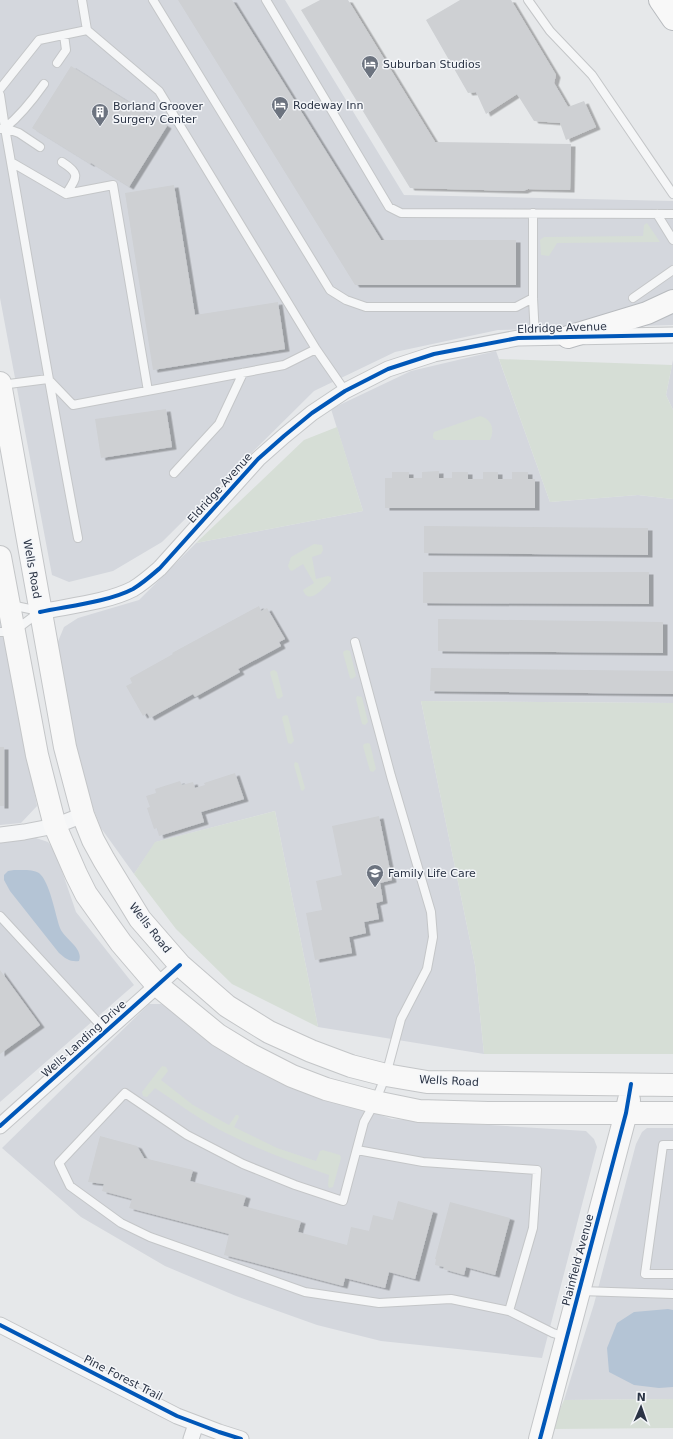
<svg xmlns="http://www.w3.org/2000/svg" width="673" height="1439" font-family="'DejaVu Sans',sans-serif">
<defs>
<filter id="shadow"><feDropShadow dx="4.5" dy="2.5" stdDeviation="0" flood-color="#0004"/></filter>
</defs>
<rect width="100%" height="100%" fill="#e6e8ea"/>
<!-- built -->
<path fill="#d4d7dd" d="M0,0H285L404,195L673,201V325L498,330L395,352L314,391L162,542L113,571L69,582L52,575L0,298Z
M496,351L550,502L638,495L673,499V703L421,701L475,965L484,1054L318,1027L275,811L156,842L134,874L101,828L78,769L57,644L64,627L78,618L139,600L196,543L363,511L331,409L411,371Z
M673,360V410L666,395Z
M0,611L37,806L21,823L0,825Z
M27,838H36L48,842L55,851L76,912L134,985L0,1102V841Z
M149,1004H161L210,1039L275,1079L392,1119L586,1131L594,1139L597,1147L542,1358L381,1341L317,1325L236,1296L165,1266L81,1217L2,1148Z
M647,1128H673V1399L564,1400L594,1304L636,1144L642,1132Z"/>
<!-- green -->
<path fill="#d6ded6" d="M647,223L660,242L557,243L549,256L541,255L540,240L544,237L643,236L644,225Z
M499,359L672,365L666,395L673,410V499L638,495L550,502Z
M480,416C492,419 495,430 490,440H436L433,438V435L434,432Z
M337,427L363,511L196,543L304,440Z
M314,544L322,545L323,550L321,554L312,557L316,579L328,576L331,577V581C325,586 309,607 303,590L314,583L303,564L292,571L290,570L288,566L291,557Z
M347,650L350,651L356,676L352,679L350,678L343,653L344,651Z
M274,670L277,672L283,696L279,699L277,698L270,673L271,671Z
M357,696L362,697L368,722L365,725L362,724L356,699Z
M421,701L673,703V1054H484L475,965Z
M286,715L288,716L294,741L291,744L288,743L282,718L283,716Z
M368,743L370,744L376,769L373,772L370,771L363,746L364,744Z
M295,762L298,763L305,788L303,791L301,790L294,765Z
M275,811L318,1027L232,984L176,929L134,874L155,842Z
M162,1066L166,1067L168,1071L161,1080L193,1105L229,1125L236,1115H238L239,1117L234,1127L277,1148L316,1161L320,1151L323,1150L340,1155L341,1158L333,1187L329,1188L328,1185L329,1175C295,1163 262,1151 230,1135C203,1122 179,1104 155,1088L147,1097L143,1096L142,1092Z
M673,1399V1428L551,1429L564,1400Z"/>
<!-- water -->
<path fill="#b4c4d5" d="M14,870C21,870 33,869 39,873C50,882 55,914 60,928C64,939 84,948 79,961C70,962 66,959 59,953L10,891L4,880V875L8,871Z
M668,1309L673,1310V1387L659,1388L634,1385L609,1372L607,1348L617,1323L634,1312Z"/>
<!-- building -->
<path fill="#ced0d3" filter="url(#shadow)" d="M178,0H232L381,240H516V285H355Z
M320,0H348L435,142L571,144L570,190L528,189L523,191L410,188L301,10Z
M460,0H511L556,75L554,83L568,107L584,101L596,127L566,140L560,123L534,121L517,94L486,114L476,92L468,93L426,20Z
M71,66L167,126L129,187L91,163L90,164L32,128Z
M174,185L195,315L278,302L285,349L153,370L125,193Z
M166,409L172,447L101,458L95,419Z
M439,471V478H452V472H468V479H483V472H498V479H512V472H528V479H535V508H385V478H392V472H409V478H422V472Z
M424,526L648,528V555L424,553Z
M423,572H649V604L423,603Z
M259,606L261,611L267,608L285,639L279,642L281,646L238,669L240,672L195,697L193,694L150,718L147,713L143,716L126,686L132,683L130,678L173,654L172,653Z
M438,619L663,622V653L438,651Z
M431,668L673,671V694L430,691Z
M0,747H4V806H0Z
M235,773L244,799L201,812L204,822L159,836L157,828L154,829L147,808L150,807L146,796L156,793L155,789L180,781L182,785L193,782L195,788L205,785L204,783Z
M379,816L392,880L380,883L383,901L376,903L379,919L364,922L366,933L349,937L352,953L315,960L306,913L322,910L316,881L342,875L332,826Z
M0,970L40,1025L0,1054Z
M100,1136L137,1146L144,1158L193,1170L190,1181L246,1196L243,1206L301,1221L298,1232L347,1245L351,1227L369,1231L373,1215L393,1220L398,1201L433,1211L415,1279L389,1272L385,1288L345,1278L343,1286L224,1255L229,1234L129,1208L132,1199L102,1191L104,1184L88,1182Z
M450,1202L510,1218L495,1275L466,1267L464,1275L443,1269L444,1267L435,1265L436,1259H435Z"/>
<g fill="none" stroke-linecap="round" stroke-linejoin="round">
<defs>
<path id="lane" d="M82,0L87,30L159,91L316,349L345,391
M153,0L330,290L346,300L366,307H516L533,298
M266,0L389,207L401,213L673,214
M528,0L550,31L592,75L673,194
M57,63L66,50L64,35
M0,89L39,40L87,30
M0,95L5,128L1,129
M5,128C29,265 52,402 78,538
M5,128C21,115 32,101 44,84
M5,128L19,133L40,147
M11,162L66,194L113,185L148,391
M62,162C81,174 77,177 66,194
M533,213V298L535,337
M657,214L673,240
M633,298L673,270
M49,380L73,405L284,365L316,349
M1,385L48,379
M174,473L219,424L243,373
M11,605L39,611
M0,632H13L38,613
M355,642L391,776L431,912L433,937L427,969L401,1019L386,1075L375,1102L364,1122L343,1201L295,1185L243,1164L187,1135L125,1093L59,1163L70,1186L121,1223L150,1237L305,1292L379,1303L451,1299L509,1311L553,1333L566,1337
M0,916L106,1031
M673,1145H663L645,1274H673
M357,1150L423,1162L537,1170L533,1228L509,1311
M580,1291L673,1294"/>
<path id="street" d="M40,612C68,606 108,602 133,589C143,583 152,575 160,568L258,459L284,436L312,413L345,391L388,369L434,354L518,338L673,335
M0,835L24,832L55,826L83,815
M0,1126L180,965
M0,1325L177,1416L219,1432L241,1439
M191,1439L196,1424"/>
<path id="secondary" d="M0,383L65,747L83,815L93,840L104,860L140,919L180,965L227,1006L269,1032L311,1051L351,1066L386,1075L427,1082L673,1085
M0,557L37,755L55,826L76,874L86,894L121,943L157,985L218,1035L251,1055L292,1076L326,1089L375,1102L419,1111L488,1113H673
M540,1439L626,1113L629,1100"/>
<path id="highway" d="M660,0L673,19
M568,337L647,313L673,301"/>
</defs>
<!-- lane casing -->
<use href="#lane" stroke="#c4c6c8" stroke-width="10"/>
<!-- street casing -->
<use href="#street" stroke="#c4c6c8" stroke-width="17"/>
<!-- secondary casing -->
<use href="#secondary" stroke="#c4c6c8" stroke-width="24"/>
<!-- highway casing -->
<use href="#highway" stroke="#b8bbbf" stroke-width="24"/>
<!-- lane -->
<use href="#lane" stroke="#f5f6f7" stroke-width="8"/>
<!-- street -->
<use href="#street" stroke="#f5f6f7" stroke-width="15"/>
<!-- secondary -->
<use href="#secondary" stroke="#f8f8f8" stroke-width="22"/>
<!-- highway -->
<use href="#highway" stroke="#f8f8f8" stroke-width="22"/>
<defs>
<path id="cycleway" d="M40,612C68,606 108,602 133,589C143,583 152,575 160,568L258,459L284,436L312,413L345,391L388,369L434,354L518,338L673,335
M0,1126L180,965
M0,1325L177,1416L219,1432L241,1439
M540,1439L626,1113L631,1084"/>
</defs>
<!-- cycleway casing -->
<use href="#cycleway" stroke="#f4f6f9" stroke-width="6"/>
<!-- cycleway -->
<use href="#cycleway" stroke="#0057b8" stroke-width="4"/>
</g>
<!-- icons -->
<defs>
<symbol id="hotel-pin" viewBox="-11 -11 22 30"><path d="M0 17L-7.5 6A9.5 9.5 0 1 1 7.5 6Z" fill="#6c737f" stroke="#f4f6f9"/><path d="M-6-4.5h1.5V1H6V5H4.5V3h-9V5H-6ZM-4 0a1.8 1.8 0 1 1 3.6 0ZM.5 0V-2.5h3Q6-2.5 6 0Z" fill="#fff"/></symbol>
<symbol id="building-pin" viewBox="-11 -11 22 30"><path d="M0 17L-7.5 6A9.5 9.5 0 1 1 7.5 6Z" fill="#6c737f" stroke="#f4f6f9"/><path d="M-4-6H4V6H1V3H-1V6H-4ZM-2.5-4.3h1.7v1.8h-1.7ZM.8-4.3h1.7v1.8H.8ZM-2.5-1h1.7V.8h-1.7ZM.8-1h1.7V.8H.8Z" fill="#fff"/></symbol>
<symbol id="school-pin" viewBox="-11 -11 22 30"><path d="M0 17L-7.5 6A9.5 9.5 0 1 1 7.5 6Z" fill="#6c737f" stroke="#f4f6f9"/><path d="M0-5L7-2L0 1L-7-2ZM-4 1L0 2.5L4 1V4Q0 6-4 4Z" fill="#fff"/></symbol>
</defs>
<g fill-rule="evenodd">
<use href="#hotel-pin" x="360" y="54" width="20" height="27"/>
<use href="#hotel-pin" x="270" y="95" width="20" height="27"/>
<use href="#building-pin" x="90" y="102" width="20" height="27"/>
<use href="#school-pin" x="365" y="863" width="20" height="27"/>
</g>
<g text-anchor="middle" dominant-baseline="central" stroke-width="3" stroke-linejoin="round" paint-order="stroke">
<!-- poi labels -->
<g font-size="11" fill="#2b3445" stroke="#f4f6f9" text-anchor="start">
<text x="383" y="64">Suburban Studios</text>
<text x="293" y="105">Rodeway Inn</text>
<text x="113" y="106">Borland Groover<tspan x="113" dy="13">Surgery Center</tspan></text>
<text x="388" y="873">Family Life Care</text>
</g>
<!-- street labels -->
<g font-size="11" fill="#2b3445" stroke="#f4f6f9">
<text transform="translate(562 328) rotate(-2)">Eldridge Avenue</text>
<text transform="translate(220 488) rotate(-48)">Eldridge Avenue</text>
<text transform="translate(32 569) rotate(80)">Wells Road</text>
<text transform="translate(150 928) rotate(52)">Wells Road</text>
<text transform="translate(84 1039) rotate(-42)">Wells Landing Drive</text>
<text transform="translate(449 1081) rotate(3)">Wells Road</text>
<text transform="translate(578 1260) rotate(-75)">Plainfield Avenue</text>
<text transform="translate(123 1378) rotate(27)">Pine Forest Trail</text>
</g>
</g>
<!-- north arrow -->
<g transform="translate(641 1407) rotate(2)" stroke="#f4f6f9" stroke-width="3" paint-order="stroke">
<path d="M0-3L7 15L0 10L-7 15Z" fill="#2b3445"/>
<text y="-6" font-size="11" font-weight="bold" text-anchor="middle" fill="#2b3445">N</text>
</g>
</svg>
